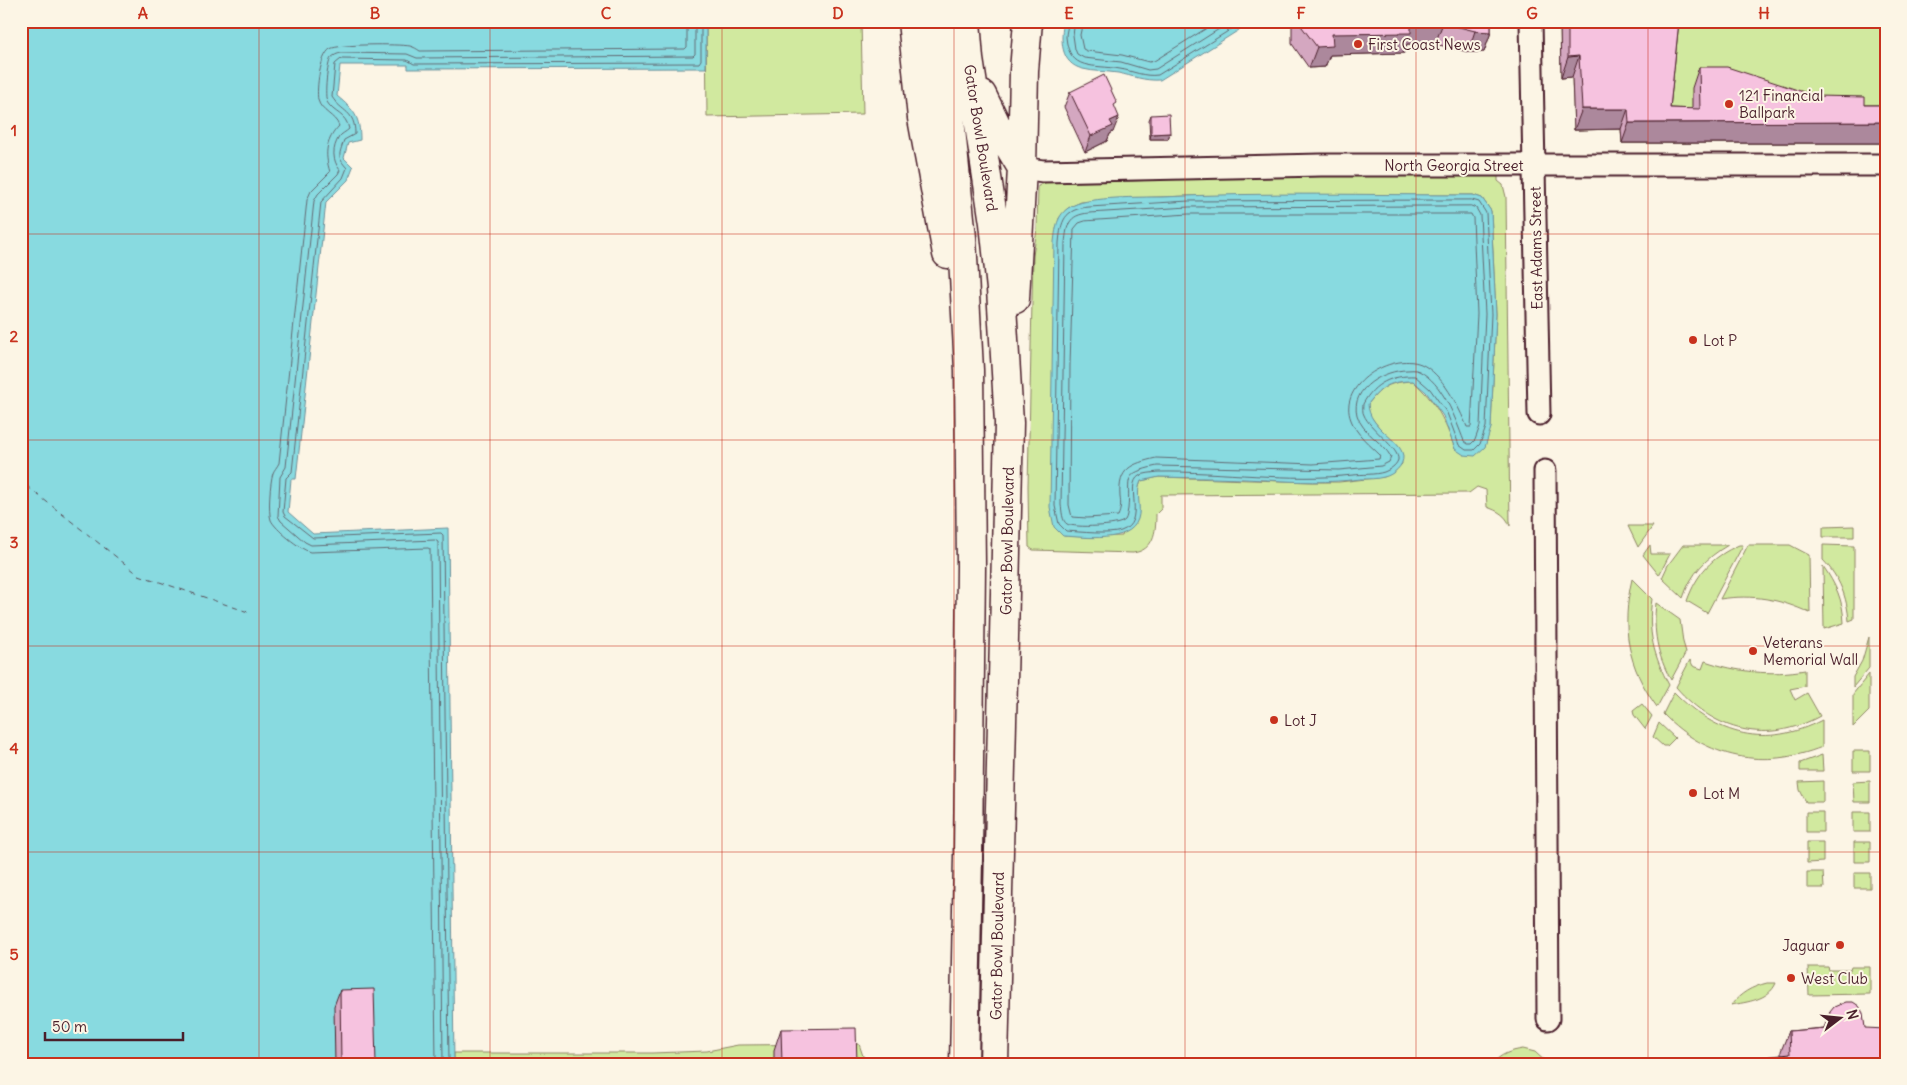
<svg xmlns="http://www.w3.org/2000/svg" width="1907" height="1085" font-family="Delius,sans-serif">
<rect width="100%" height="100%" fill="#fcf5e5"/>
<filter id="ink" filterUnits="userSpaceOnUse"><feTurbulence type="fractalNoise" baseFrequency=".02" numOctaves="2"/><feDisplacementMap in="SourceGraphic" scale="10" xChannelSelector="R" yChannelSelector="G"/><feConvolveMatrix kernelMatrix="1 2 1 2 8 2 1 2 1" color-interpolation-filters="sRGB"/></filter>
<g filter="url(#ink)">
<!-- green -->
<path fill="#d1e99f" stroke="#8e8465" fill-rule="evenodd" d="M706,21H861L863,114L707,117Z
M1560,21H1886V143H1622L1621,129L1574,130L1572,77L1561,78Z
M1286,174L1498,175V181L1503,185L1506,197L1510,526C1506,515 1498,511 1487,507L1486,490L1477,487L1469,493L1161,495V509L1156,514C1156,532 1154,550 1133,553L1033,550L1029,547L1028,486L1033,256L1037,229L1038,186L1047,182H1055L1133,181ZM1473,195L1482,198L1491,211L1496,314L1491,428L1455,449C1444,419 1437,403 1413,381C1390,382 1382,386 1368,404V413L1378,426L1399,447L1402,464L1395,471L1384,477L1339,482H1312L1159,477L1141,481L1122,536L1086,537L1064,536L1059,218L1068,208L1081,202L1129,198L1189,196Z
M1628,526H1653L1638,547Z
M1854,526V537H1823V527Z
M1650,545L1651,554H1670L1659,575L1643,555Z
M1683,545H1728C1706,558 1691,573 1683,598L1662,578L1668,565Z
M1739,545H1743L1707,613L1687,601C1697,573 1712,557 1739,545Z
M1748,545H1790L1809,555L1810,613C1780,599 1753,594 1720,599Z
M1823,545L1854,546V619L1849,621C1847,597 1840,578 1823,560Z
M1823,566C1836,585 1843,600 1844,623L1824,629Z
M1632,579L1652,599C1647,631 1654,657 1669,685L1657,707C1627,666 1621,628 1632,579Z
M1656,603L1680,620L1683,642L1686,652L1671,680C1657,655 1653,631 1656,603Z
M1869,637V668L1853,687V677L1862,661Z
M1690,660L1693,666L1702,669L1705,661C1737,672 1771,676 1805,670V686L1790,689L1795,700L1807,693L1820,716C1767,745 1715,732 1676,687Z
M1869,674V711L1853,727V694Z
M1674,692C1717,736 1766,749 1822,720V747C1764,770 1707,759 1663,714Z
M1642,704L1652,716L1645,729L1634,715L1633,711Z
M1659,723L1675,738L1667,746H1663L1653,737Z
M1853,751H1870V771H1853Z
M1822,755L1823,771H1800V763Z
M1823,781V802H1806L1800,790L1799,782Z
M1870,781V802H1854L1853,782Z
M1806,812H1823V832H1806Z
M1853,812H1870V832H1853Z
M1807,842H1823V862L1807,863Z
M1854,842H1870V862H1854Z
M1807,872H1823L1824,888H1807Z
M1854,873H1870V888H1854Z
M1808,967H1828L1829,970H1850L1851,967H1870V994L1809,995Z
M1767,983H1776C1769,1000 1747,1002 1731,1005C1741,993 1751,987 1767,983Z
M859,1044L863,1056L870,1064H454V1053H652L707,1051L738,1045Z
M1523,1049L1535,1052L1548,1064H1492C1501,1054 1510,1051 1523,1049Z"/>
<!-- water -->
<path fill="#88dae0" stroke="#6f8f98" d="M21,21H706V68L408,69V65H340L337,96C355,111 360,117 360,140L348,143L344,158L353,167L348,180L326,202L296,479H291L288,512L313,534L448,528L454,1064H21Z
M1064,21H1240L1239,30L1160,80C1144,81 1133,76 1118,73C1106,71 1094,72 1083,69C1060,64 1060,39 1064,21Z
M1473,195L1482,198L1491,211L1496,314L1491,428L1485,447L1475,456L1464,455L1455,449L1443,416L1426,392L1413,381C1390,381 1382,386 1368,404C1369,429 1401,439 1403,456C1404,466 1393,475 1384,477C1377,479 1368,479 1361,479C1329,483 1298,482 1266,480C1230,478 1195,478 1159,477L1141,481C1135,493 1142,507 1138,519C1130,544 1084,537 1063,536L1054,527L1050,507L1054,242C1056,226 1057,212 1074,205C1091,197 1140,197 1161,197C1264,192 1369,195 1473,195Z"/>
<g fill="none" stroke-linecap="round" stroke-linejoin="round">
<!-- shore -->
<path stroke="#636a73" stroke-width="1" d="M1069,21C1068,26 1066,32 1066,37C1069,72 1094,64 1120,69C1133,71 1144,77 1158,75L1233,28L1235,21
M1075,21L1073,35L1075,49L1077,54L1084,58L1121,62L1148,70L1156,69L1227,24L1229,21
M1083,21L1080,35L1083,49L1087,51L1122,55L1149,62L1154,61L1218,21
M1472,200L1479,202L1486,213L1491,314L1486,427L1480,444L1474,450H1466L1459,445L1447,413L1430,389L1415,376C1392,375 1374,383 1363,404C1363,407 1362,412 1364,415C1369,428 1400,449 1398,460C1396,466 1389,470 1384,472C1375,475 1363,474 1353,475C1290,482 1222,471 1158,472C1152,473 1144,473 1139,476C1124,485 1147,522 1121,531C1109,535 1080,532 1066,531L1059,524L1055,506L1059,243C1061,221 1064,209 1089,207L1189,201Z
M1471,206L1476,208L1480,215L1485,314L1480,426L1475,440L1471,444H1468L1464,441C1455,418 1443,383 1419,371C1415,369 1411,370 1407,370C1385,370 1350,388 1357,415C1362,433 1383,442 1391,457L1389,462L1381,466L1339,470L1157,466C1120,474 1131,478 1128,509C1127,513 1127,517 1125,520C1119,527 1074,528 1067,524C1062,521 1062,511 1061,505L1065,243C1067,225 1068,215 1089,213L1189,207Z
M1189,214H1471L1473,218L1477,314L1471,427H1467C1459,407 1442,373 1421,364C1391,352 1337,385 1351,420C1356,434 1370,445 1380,455L1379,459L1313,464L1156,458C1131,464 1118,468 1120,497C1121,503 1121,510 1118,516L1087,518L1072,517L1069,505L1070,366L1074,229L1079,223L1085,221Z
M436,1064L430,549L428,548L310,552C300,549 275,529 271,520C268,512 270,482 273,473C274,470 277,467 279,463L307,200L311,191L330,172C324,153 326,140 339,126C335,115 321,112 318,100C316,88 320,56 330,49C338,44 398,44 410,46C414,47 417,49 420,51L685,49L687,47V21
M443,1064L438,542L435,540L311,545L305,542L281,521L278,516L280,477L286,467L314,201L318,194L338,174L340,170C332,160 332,148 339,137C341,134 346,132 349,129C346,113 334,114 327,102C324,96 327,64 331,58C334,55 337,54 341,53L407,54L417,58L693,56L695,54V21
M449,1064L443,535L441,533L313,538L285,516L283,512L286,478L292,472L321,202L343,178L347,168C337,157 339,155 344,140L355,134C355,110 342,113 332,97L335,64L341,59L407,60L414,64L699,63L701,60V21"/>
<!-- ferry -->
<path stroke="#5a4e58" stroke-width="1" stroke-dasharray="6 5" stroke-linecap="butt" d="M21,476L28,487L139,575L248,612"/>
<defs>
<path id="minor" d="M1531,21L1539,414
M1022,168L1043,171L1321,165H1886
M1545,471L1548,1019"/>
<path id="major" d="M912,21L922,118L947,254
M940,21L962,238L969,370L971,566L968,858L964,1064
M966,21L969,59L994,223L1001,289L1009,423L994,1064
M982,95L998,128L1022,168
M1015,299L1022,168L1024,71L1028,21"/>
</defs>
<!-- minor casing -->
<use href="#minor" stroke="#4a1f2b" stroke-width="25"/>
<!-- major casing -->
<use href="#major" stroke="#4a1f2b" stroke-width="31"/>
<!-- minor -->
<use href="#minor" stroke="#fcf5e5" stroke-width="21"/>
<!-- major -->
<use href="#major" stroke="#fcf5e5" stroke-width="28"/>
</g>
<!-- wall -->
<path fill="#d4a7c0" stroke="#4a1f2b" d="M1292,21H1491V32L1484,52H1468L1435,44H1407L1404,53L1330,55L1325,67L1309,68L1292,44Z
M1560,21H1679L1670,108L1692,109V88L1699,67L1816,96L1865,105H1886V143H1622L1621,129L1574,130L1572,77L1561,78Z
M1070,92L1115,109L1113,132L1110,134L1107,141L1085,152L1064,107Z
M1151,115L1170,133L1168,139H1150L1149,120Z
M340,990L376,1064H335L334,1006Z
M1830,1012L1865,1028L1886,1064L1781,1055V1051L1789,1031L1824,1028Z
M781,1029L857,1064H774V1050Z"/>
<!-- shaded-wall -->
<path fill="#ac889c" stroke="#4a1f2b" d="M1443,23L1435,44H1407L1404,53L1330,55L1325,67L1309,68L1317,47L1332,34L1411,24Z
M1475,31L1491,32L1484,52H1468Z
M1579,56L1572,77L1561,78L1568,57Z
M1582,109H1628L1621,129L1574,130Z
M1119,117L1113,132L1110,134L1107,141L1085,152L1091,136L1110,121Z
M1886,122V143H1622L1629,123Z
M1170,133L1168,139H1150L1151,134Z"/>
<!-- building -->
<path fill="#f6c2df" stroke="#4a1f2b" d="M1299,21H1491V32L1475,31L1443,23L1411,24V33L1332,34L1333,46L1317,47L1299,23Z
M1568,21H1679L1670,108L1700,109L1699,67H1727L1816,96L1865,97V105H1886V122L1629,123L1628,109H1582L1579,56L1568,57Z
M1104,75L1117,103L1114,105L1119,117L1110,121L1113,126L1091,136L1070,92Z
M1169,114L1170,133L1151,134V115Z
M374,989L376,1064H341L340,990Z
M1846,1002H1853L1859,1006L1863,1013L1865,1028L1886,1029V1064H1730L1755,1058L1790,1054L1789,1031L1828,1028L1830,1012L1834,1007Z
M856,1028L857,1064H782L781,1029Z"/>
</g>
<!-- grid -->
<path fill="none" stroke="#c8321e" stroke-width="1" stroke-opacity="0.55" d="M259,21V1064M490,21V1064M722,21V1064M954,21V1064M1185,21V1064M1416,21V1064M1648,21V1064M21,234H1886M21,440H1886M21,646H1886M21,852H1886"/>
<!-- markers -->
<g fill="#c8321e" stroke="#fcf5e5" stroke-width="2">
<circle cx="1358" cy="44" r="5"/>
<circle cx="1729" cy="104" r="5"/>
<circle cx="1693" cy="340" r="5"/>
<circle cx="1753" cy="651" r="5"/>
<circle cx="1274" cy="720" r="5"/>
<circle cx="1693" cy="793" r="5"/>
<circle cx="1840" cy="945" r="5"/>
<circle cx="1791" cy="978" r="5"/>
</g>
<g text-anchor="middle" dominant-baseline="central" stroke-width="4" stroke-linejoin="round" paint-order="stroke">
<!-- poi labels -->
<g font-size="15" fill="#4a1f2b" stroke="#fcf5e5" text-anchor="start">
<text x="1368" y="44">First Coast News</text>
<text x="1739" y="95">121 Financial<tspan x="1739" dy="17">Ballpark</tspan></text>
<text x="1703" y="340">Lot P</text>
<text x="1763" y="642">Veterans<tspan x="1763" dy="17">Memorial Wall</tspan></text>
<text x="1284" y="720">Lot J</text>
<text x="1703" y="793">Lot M</text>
<text x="1830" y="945" text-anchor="end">Jaguar</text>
<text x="1801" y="978">West Club</text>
</g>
<!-- street labels -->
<g font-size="15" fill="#4a1f2b" stroke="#fcf5e5">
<text transform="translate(981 138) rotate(81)">Gator Bowl Boulevard</text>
<text x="1454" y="165">North Georgia Street</text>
<text transform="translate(1536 248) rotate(-91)">East Adams Street</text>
<text transform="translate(1007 541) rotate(-89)">Gator Bowl Boulevard</text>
<text transform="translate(997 946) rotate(-89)">Gator Bowl Boulevard</text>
</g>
</g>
<!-- margin -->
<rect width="1907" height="1085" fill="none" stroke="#fcf5e5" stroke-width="55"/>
<!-- north arrow -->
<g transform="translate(1840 1018) rotate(74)" stroke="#fcf5e5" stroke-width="4" paint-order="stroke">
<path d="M0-4L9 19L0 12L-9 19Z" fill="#4a1f2b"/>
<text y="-8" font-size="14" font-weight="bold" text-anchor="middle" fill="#4a1f2b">N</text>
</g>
<!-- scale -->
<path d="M45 1032v8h138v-8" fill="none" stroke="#4a1f2b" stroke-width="2.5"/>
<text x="52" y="1032" font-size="15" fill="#4a1f2b" stroke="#fcf5e5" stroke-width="4" paint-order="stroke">50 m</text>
<rect x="28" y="28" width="1852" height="1030" fill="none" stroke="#c8321e" stroke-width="2"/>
<g font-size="16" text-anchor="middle" font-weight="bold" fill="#c8321e">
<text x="143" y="19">A</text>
<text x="375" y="19">B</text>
<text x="606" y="19">C</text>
<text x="838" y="19">D</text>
<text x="1069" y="19">E</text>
<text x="1301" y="19">F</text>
<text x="1532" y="19">G</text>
<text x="1764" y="19">H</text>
<text x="14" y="136">1</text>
<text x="14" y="342">2</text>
<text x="14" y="548">3</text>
<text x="14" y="754">4</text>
<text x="14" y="960">5</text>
</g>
</svg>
